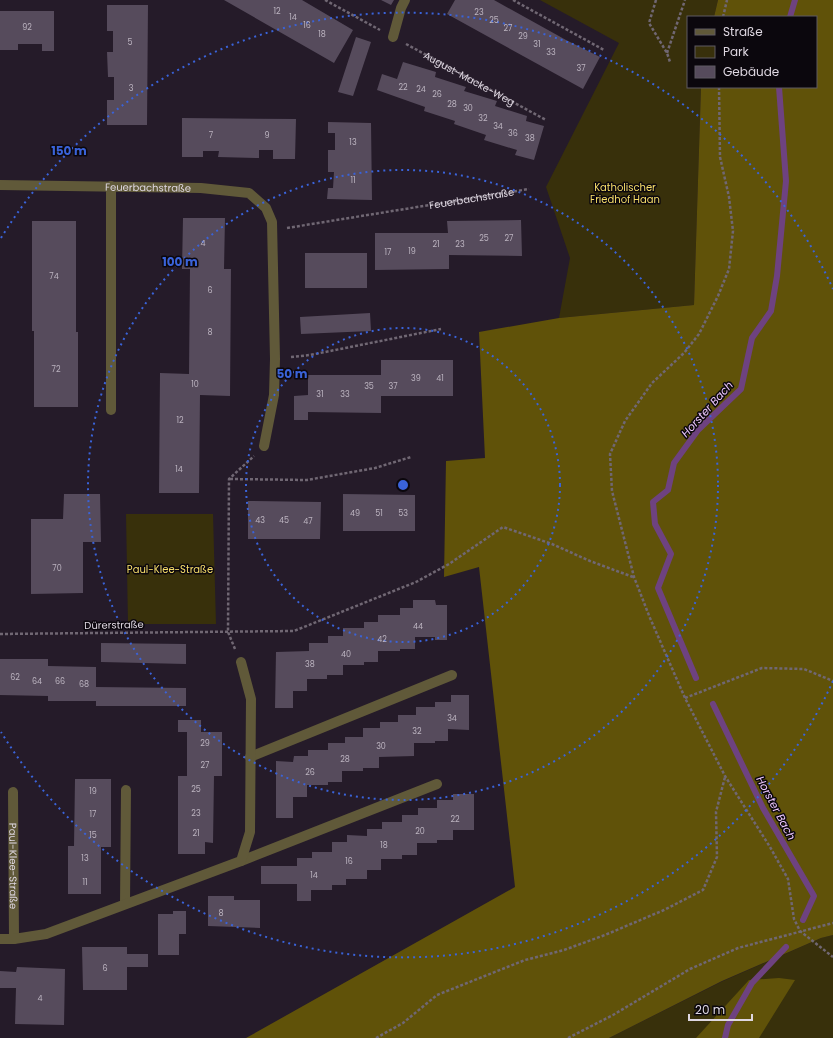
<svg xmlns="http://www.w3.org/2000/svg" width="833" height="1038" font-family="Poppins,sans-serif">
<rect width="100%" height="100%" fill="#251b29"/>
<!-- green -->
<path fill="#38300b" d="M540,0H718L714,17H688V87H701L694,305L559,318L570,258L546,187L619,43Z
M126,514H213L216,624H128Z
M833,935V1038H609L723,981L821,938Z"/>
<!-- forest -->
<path fill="#605209" d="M718,0H833V935L821,938L722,981L609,1038H246L515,887L479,567L444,577L446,461L485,458L479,332L559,318L694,305L701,87H816V17H714Z
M779,978L795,980L759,1038H696L749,980Z"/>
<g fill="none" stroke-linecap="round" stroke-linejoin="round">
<!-- stream -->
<path stroke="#6e4280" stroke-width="6" d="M790,17L795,0
M696,678L658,588L671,554L655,524L653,502L668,490L674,463L698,430L741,389L752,338L771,311L777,276L786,181L779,87
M713,704L763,808L814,896L803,920
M725,1038L728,1025L752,983L786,947"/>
</g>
<!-- building -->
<path fill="#564b5c" d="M224,0H302L353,30L334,63Z
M381,0H394L391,5Z
M455,0H494L566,40L600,57L583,89L447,14Z
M107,5H148L147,125H107V100H114V77H108L107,52H113V31H107Z
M0,11H54V51H42V44H18V50H0Z
M356,37L371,42L353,96L338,92Z
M403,62L436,72L435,77L466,87L464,91L497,101L495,106L527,116L526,121L544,126L534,160L515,155L517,150L484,140L486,135L454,124L455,121L424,111L425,107L377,90L382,74L397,79Z
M182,118L296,119L295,159H273V150H259V158L218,157L219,151H203V157H182Z
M328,122L371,123L372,200L327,199L328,188H333L334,172H328V150H335V133H328Z
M183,218H225L224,269H231L230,396L200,395L199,493H159L160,373L189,374L190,269H182Z
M521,220L522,256L449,255V269L375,270V233H448L447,221Z
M32,221H76V332H78V407H34V331H32Z
M305,253H367V288H305Z
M370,313L371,331L301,334L300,317Z
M381,360H453V396H381V413L308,412V420H294V396L308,395V375H381Z
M64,494H100L101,542H83V593L31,594V519H63Z
M343,494L415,495V531H343Z
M248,501L321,502L320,539H248Z
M413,600H435L436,605H447V640H435V637H415V649H400V651H378V662H364V665H343V675H327V679H307V691H293V708H275L276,652L309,651V643H328V636H343V628H364V622H378V615H400V608H413Z
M101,643L186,644V664L101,662Z
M0,659H48V666L96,667V687L186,688V706H96V701H48V696L0,695Z
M451,695H469V730L448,729V741H435V743H414V756L379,757V768H363V771H342V782H328V785H307V797H293V818H276V761L293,762L294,756H308V750H328V743H345V737H363V728H380V722H398V715H416V707H435V702H451Z
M178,720H201V732H222V776H214L213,843L205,842V854H178V776H187V732H178Z
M75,779H111V847H101V894H68V846H74Z
M453,794H474V830H453V840H437V843H417V855H402V859H381V870H367V879H346V885H332V890H311V901H297V884H261V866H297V858H312V852H332V842H347V835L367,836V829H382V822H402V815H418V808H437V800H453Z
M208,896H234V900H260V928L208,926Z
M173,911H186V934H179V955H158V914H173Z
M82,947H127V954H148V967H127V990H83Z
M17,967L65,969L64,1025L15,1024L16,988H0V971L16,972Z"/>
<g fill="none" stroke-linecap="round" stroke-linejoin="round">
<!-- path -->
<g stroke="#706773" stroke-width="2.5" stroke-dasharray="3 2" stroke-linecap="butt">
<path d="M325,0L380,30"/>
<path d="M513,0L604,50"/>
<path d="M656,0L649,23L667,53L670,62"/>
<path d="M723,17L727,0"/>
<path id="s1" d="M406,44L546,120"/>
<path d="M667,53L685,0"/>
<path d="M719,87L720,157L729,197L733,231L729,269L718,296L699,334L684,353L652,383L625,421L610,454L612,491L634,577L650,618L685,698L725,776L770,847L788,879L794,919L800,931L833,957"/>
<path id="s2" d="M287,228L529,189"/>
<path d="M291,357L310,355L441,329"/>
<path d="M230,479L307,480L375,468L411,457"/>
<path d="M0,634L294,631L416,582L449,564L503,527L552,544L590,561L633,577"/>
<path d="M235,649L228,632L229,479L254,456"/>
<path d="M685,698L762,668L804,669L833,681"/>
<path d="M376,1038L403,1023L437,995L525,960L564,950L605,935L664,910L703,890L717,857L716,812L725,777"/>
<path d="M568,1038L613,1015L690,969L738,948L833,923"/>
</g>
<!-- service -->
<g stroke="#605939" stroke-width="10">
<path d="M111,186V410"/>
<path d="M250,757L452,675"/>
<path id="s3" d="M13,792L14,939"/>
<path d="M241,861L437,784"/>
<path d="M125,904L126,790"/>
</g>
<!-- minor -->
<g stroke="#605939" stroke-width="10">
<path d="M393,37L401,8L405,0"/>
<path id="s4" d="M0,185L201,188L249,193L266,208L272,222L275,359L274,395L264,446"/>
<path d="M0,939H14L46,934L241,861L250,832L251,699L241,662"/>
</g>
</g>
<!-- distance rings -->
<g fill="none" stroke="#3a63d9" stroke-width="2" stroke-dasharray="2 4">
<circle cx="403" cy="485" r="157"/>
<circle cx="403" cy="485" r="315"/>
<path d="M833 681A472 472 0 0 1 1 732M1 238A472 472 0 0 1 833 289"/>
</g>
<g text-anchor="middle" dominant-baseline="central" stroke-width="3" stroke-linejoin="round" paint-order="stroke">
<!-- number labels -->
<g font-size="8" fill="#bcb4c0">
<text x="277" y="11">12</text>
<text x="479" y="12">23</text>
<text x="293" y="17">14</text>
<text x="494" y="20">25</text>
<text x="307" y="25">16</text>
<text x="27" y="27">92</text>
<text x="508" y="28">27</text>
<text x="322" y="34">18</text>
<text x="523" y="36">29</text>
<text x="130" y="42">5</text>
<text x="537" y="44">31</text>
<text x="551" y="52">33</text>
<text x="581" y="68">37</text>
<text x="403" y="87">22</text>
<text x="131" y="88">3</text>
<text x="421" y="89">24</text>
<text x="437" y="94">26</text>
<text x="452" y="104">28</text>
<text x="468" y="108">30</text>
<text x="483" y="118">32</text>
<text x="498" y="126">34</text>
<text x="513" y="133">36</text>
<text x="211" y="135">7</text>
<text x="267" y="135">9</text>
<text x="530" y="138">38</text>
<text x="353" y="142">13</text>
<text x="353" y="180">11</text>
<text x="484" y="238">25</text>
<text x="509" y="238">27</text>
<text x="203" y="243">4</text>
<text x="436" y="244">21</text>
<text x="460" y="244">23</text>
<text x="412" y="251">19</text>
<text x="388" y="252">17</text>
<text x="54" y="276">74</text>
<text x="210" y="290">6</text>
<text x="210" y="332">8</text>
<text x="56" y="369">72</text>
<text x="416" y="378">39</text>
<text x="440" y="378">41</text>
<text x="195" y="384">10</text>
<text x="369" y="386">35</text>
<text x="393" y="386">37</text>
<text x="320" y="394">31</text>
<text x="345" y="394">33</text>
<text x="180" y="420">12</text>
<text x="179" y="469">14</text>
<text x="355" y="513">49</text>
<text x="379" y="513">51</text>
<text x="403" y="513">53</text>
<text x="260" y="520">43</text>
<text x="284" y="520">45</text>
<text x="308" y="521">47</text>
<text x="57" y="568">70</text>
<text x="418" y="626">44</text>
<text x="382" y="639">42</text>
<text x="346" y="654">40</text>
<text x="310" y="664">38</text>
<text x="15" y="677">62</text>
<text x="37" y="681">64</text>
<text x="60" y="681">66</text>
<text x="84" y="684">68</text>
<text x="452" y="718">34</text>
<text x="417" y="731">32</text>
<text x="205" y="743">29</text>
<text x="381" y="746">30</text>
<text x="345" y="759">28</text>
<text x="205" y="765">27</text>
<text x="310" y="772">26</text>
<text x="196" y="789">25</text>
<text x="93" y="791">19</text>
<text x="196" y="813">23</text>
<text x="93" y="814">17</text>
<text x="455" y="819">22</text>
<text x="420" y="831">20</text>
<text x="196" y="833">21</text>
<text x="93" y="835">15</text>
<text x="384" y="845">18</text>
<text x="85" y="858">13</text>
<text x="349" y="861">16</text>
<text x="314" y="875">14</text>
<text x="85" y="882">11</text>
<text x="221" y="913">8</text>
<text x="105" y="968">6</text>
<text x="40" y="998">4</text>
</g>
<!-- street labels -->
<g font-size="10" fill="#ded7e1" stroke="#0b070d">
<text stroke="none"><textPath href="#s1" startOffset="72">August-Macke-Weg</textPath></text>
<text stroke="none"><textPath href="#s4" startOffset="148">Feuerbachstraße</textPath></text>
<text stroke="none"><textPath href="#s2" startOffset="187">Feuerbachstraße</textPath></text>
<text transform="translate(114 625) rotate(-1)">Dürerstraße</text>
<text stroke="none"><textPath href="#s3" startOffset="74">Paul-Klee-Straße</textPath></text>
</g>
<!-- park labels -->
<g font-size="10" fill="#f7de6a" stroke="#0b070d">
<text x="625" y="187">Katholischer<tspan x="625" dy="12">Friedhof Haan</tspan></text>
<text x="170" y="569">Paul-Klee-Straße</text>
</g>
<!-- water labels -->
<g font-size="11" font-style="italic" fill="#eec8fe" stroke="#0b070d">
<text transform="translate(707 409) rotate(-48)">Horster Bach</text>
<text transform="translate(776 808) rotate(62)">Horster Bach</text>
</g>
</g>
<circle cx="403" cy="485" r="6" fill="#3a63d9" stroke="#0b070d" stroke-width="2"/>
<g font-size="12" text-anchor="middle" font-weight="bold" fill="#3a63d9" stroke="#0b070d" stroke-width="3" stroke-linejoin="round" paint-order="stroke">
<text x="69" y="155">150 m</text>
<text x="180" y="266">100 m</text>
<text x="292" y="378">50 m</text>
</g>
<!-- legend -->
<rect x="687" y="16" width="130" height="72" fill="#0b070d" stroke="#5f5a62"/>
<rect x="695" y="29" width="20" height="6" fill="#605939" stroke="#5f5a62"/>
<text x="723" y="36" font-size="12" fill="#ded7e1">Straße</text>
<rect x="695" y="46" width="20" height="12" fill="#38300b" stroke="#5f5a62"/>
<text x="723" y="56" font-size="12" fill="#ded7e1">Park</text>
<rect x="695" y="66" width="20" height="12" fill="#564b5c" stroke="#5f5a62"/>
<text x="723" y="76" font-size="12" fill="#ded7e1">Gebäude</text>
<!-- scale -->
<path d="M689 1014v6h63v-6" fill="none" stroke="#ded7e1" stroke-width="2"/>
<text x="695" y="1014" font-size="12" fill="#ded7e1" stroke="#0b070d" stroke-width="3" paint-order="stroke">20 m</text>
</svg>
